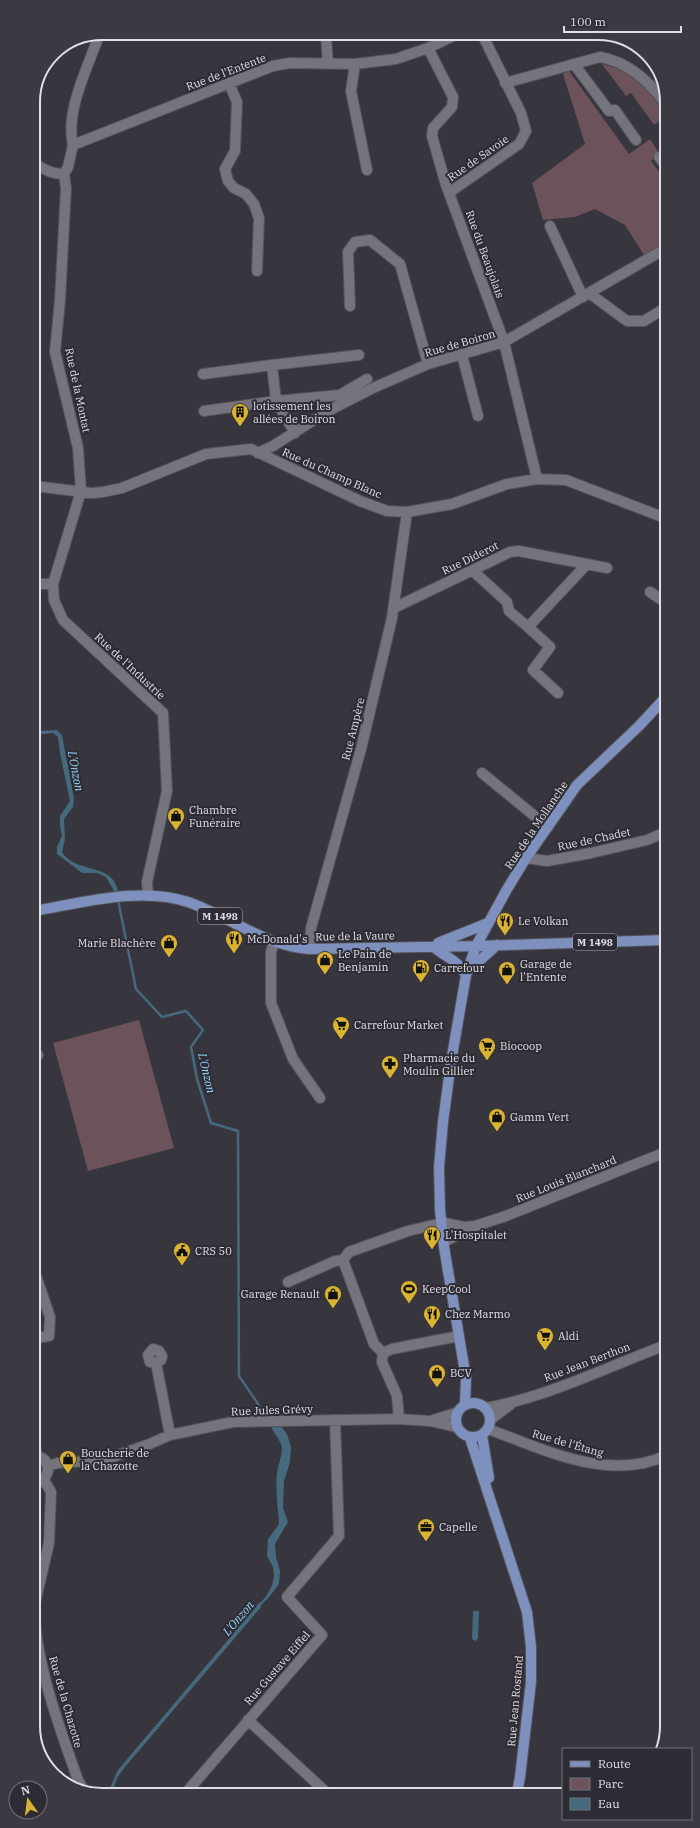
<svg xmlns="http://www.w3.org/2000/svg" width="700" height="1828" font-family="'IBM Plex Serif',serif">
<rect width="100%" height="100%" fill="#37353d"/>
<!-- green -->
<path fill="#6c525b" d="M602,64L623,70L646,87L665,113V117L654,125L631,93L626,96Z
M569,71L629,154L650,139L659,153L651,161L665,180V243L644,255L625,225L595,209L575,217L543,220L532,183L585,144L563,74Z
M139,1020L174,1148L88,1171L53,1043Z"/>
<!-- water -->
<path fill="#466a7d" d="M34,723L39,731L57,730L62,735L74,799L73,807L64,819L65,839L62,852C75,874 113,862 118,891H114L106,877L97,873H82L57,854V847L62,836L60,826V816L70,801L60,753L58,737L53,733L35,735Z
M271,1425H277L278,1427L281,1426L287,1434L291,1447L290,1462L284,1481L283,1508L288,1522L275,1544L276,1557L280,1571L279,1584L267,1600L266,1596L272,1586L274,1576L273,1567L267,1556L268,1539L279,1524C278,1507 275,1490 277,1473C278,1465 282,1456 282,1448C281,1439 272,1433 271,1425Z
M260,1602L261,1607L125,1767L117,1778L111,1795H107L118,1770Z
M473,1611H479L478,1639L475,1641L472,1639Z"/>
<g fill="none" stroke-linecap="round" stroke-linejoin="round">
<!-- stream -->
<path stroke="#466a7d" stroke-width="2.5" d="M118,900L136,989L162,1017L186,1011L203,1030L191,1047L197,1079L211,1123L238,1131L239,1376L265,1414
M258,1607L268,1596"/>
<defs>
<path id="minor" d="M326,36L328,64
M428,48L453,97L452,107L433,128L432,136L446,185L504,342L537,479
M355,64L351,91L367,170
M574,64L609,111L615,110L636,140
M229,83L237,102L235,151L225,169L228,181L234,188L246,194L254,204L259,218L257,271
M505,83L600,57C628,62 649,81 665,103
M73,145C65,112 87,69 98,38
M659,157L665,165
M33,162C41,168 53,175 64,174L68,167L73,145L273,66L290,63L355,64L396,59L428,48L455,35
M64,174L66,188L60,300L55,352L78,448L81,491
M450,192L519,144L526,131L521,113L482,34
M550,226L583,297
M589,293L627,321H644L665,308
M350,306L348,252L355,242L370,240L400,264L428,364
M462,355L478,416
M272,365L276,401L295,433
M203,374L272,365L359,355
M204,411L276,401L340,395L367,379
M258,453L273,446L328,411L373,388L428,364L504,342L665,249
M34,486L92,493L103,492L122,488L206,454L251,449L360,501L387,511L407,512L452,504L507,484L537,479L566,480L665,518
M81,491L53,584L54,600L63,620L163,713L167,791L147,882L148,894
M472,570L507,602L509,611L528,627L587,564
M34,584H53
M650,592L665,602
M394,608L510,552L519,551L607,568
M528,627L550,647L533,670L558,693
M482,773L548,827
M526,858L547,861L591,853L647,840L666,832
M274,942L271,952V1003L293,1059L320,1098
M310,949L311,928L361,749L392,618L407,512
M34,1055H38
M441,1222L464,1227L475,1226L506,1216L666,1152
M444,1242L471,1228
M343,1260L374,1344L383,1353L382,1362L397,1396L399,1419
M35,1273L50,1317L49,1336L35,1338
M288,1282L335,1261L343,1260L349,1252L408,1231L442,1223
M383,1353L392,1349L459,1336
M156,1363L150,1362L148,1355L153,1349L159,1351L162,1356L161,1360L156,1363L170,1435
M485,1408C548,1397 607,1367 666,1345
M433,1420L456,1413
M490,1420L511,1404
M488,1429C543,1449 609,1483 667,1455
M35,1446L37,1456
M35,1456C44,1457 48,1462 48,1471L44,1480L35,1483
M48,1466L58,1463L104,1460L147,1445L170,1435L233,1422L399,1419L430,1421L456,1427
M35,1603L49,1543L51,1492L44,1480
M35,1619C38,1670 61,1732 78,1780L83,1789
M248,1720L328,1794
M185,1794L322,1635L287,1597L339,1536L335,1420"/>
<path id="major" d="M34,911C82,903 141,886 188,902C229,916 266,947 310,949L476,946L666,940
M438,943L488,923
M434,947C445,957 459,961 466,975
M470,969L497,945
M456 1420a17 17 0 1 1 34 0a17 17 0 1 1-34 0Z
M465,1405L466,1378L444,1247L440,1210L439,1167L443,1122L451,1062L466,975L476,946L506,891L526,858L577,785L639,726L665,698
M482,1435L489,1478
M470,1438L527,1612L531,1647V1682L520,1777L517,1793"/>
</defs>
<!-- minor casing -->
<use href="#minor" stroke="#54535a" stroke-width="12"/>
<!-- major casing -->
<use href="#major" stroke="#54535a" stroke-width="12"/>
<!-- minor -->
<use href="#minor" stroke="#75737c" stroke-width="10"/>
<!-- major -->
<use href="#major" stroke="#7d90be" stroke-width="10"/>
</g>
<!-- icons -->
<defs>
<symbol id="building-pin" viewBox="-11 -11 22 30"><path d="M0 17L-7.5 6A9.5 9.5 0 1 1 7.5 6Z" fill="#dab333" stroke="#2d2b33"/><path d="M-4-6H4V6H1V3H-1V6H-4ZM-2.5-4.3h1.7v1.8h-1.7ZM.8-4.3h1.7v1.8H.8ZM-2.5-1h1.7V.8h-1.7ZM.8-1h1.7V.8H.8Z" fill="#111"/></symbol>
<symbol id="shop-pin" viewBox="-11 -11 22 30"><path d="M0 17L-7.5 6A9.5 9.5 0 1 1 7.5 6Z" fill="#dab333" stroke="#2d2b33"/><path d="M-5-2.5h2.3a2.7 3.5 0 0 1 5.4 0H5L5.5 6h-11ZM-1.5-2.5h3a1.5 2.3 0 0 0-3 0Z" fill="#111"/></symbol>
<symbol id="restaurant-pin" viewBox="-11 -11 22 30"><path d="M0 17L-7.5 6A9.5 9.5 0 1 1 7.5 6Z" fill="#dab333" stroke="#2d2b33"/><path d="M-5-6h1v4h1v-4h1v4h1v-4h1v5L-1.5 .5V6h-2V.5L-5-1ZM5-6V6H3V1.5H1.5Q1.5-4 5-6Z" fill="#111"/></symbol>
<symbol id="fuel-pin" viewBox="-11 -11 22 30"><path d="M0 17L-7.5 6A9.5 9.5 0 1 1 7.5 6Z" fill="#dab333" stroke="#2d2b33"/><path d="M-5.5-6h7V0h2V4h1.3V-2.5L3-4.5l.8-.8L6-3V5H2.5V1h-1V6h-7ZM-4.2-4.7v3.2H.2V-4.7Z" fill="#111"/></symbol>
<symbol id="supermarket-pin" viewBox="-11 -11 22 30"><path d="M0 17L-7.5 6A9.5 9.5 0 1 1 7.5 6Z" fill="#dab333" stroke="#2d2b33"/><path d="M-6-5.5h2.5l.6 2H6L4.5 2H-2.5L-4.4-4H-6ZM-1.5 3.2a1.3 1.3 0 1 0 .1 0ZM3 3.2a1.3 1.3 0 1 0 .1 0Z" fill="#111"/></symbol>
<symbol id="pharmacy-pin" viewBox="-11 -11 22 30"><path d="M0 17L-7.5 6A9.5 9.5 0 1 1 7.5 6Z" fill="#dab333" stroke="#2d2b33"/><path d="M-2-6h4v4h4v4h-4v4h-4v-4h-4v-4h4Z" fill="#111"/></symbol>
<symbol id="civic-pin" viewBox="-11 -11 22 30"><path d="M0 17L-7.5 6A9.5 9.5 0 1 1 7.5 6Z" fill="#dab333" stroke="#2d2b33"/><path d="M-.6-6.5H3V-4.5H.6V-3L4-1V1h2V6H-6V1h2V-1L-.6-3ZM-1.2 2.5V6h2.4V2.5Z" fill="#111"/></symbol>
<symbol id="stadium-pin" viewBox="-11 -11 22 30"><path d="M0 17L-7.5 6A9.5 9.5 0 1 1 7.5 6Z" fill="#dab333" stroke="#2d2b33"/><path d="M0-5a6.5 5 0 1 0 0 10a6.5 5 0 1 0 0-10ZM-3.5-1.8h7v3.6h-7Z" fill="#111"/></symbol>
<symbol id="office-pin" viewBox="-11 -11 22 30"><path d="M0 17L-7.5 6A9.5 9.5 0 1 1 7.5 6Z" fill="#dab333" stroke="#2d2b33"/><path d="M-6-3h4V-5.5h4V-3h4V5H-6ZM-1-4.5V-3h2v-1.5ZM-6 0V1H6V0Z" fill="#111"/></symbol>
</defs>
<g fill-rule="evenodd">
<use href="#building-pin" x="230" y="402" width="20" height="27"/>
<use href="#shop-pin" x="166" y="806" width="20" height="27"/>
<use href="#restaurant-pin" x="495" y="911" width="20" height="27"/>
<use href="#restaurant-pin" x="224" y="929" width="20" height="27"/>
<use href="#shop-pin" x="159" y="933" width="20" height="27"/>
<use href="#shop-pin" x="315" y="950" width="20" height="27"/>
<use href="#fuel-pin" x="411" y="958" width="20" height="27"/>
<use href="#shop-pin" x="497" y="960" width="20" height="27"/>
<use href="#supermarket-pin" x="331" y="1015" width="20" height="27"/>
<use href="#supermarket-pin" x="477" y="1036" width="20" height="27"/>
<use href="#pharmacy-pin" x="380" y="1054" width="20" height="27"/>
<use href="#shop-pin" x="487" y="1107" width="20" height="27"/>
<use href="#restaurant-pin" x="422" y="1225" width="20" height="27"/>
<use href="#civic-pin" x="172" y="1241" width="20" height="27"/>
<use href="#stadium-pin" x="399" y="1279" width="20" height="27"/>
<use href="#shop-pin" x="323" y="1284" width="20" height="27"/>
<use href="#restaurant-pin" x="422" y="1304" width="20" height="27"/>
<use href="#supermarket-pin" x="535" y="1326" width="20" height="27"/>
<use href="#shop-pin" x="427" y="1363" width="20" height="27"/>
<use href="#shop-pin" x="58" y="1449" width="20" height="27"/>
<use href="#office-pin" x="416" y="1517" width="20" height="27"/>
</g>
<g text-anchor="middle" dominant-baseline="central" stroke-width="4" stroke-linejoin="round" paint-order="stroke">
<!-- shield labels -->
<g fill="#2d2b33" stroke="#aaa9b0" stroke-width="1">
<rect x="198" y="908" width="44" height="16" rx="3"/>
<rect x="573" y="934" width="44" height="16" rx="3"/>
</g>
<g font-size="10" font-weight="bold" fill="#e0dfe5">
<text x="220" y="916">M 1498</text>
<text x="595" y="942">M 1498</text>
</g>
<!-- street labels -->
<g font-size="11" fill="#e0dfe5" stroke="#2d2b33">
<text transform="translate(226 72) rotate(-21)">Rue de l'Entente</text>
<text transform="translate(478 158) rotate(-35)">Rue de Savoie</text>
<text transform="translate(485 254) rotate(70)">Rue du Beaujolais</text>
<text transform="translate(460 343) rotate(-16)">Rue de Boiron</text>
<text transform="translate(78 390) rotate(78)">Rue de la Montat</text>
<text transform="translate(332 473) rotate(24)">Rue du Champ Blanc</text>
<text transform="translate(470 558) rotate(-26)">Rue Diderot</text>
<text transform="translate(130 666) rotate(43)">Rue de l'Industrie</text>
<text transform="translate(353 729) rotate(-76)">Rue Ampère</text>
<text transform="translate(536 825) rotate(-56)">Rue de la Mollanche</text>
<text transform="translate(594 839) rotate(-12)">Rue de Chadet</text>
<text transform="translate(355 936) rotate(-1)">Rue de la Vaure</text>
<text transform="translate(566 1179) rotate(-22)">Rue Louis Blanchard</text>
<text transform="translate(587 1362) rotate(-21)">Rue Jean Berthon</text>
<text transform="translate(272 1410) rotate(-2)">Rue Jules Grévy</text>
<text transform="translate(568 1443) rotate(16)">Rue de l'Étang</text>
<text transform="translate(277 1668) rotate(-49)">Rue Gustave Eiffel</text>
<text transform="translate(515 1701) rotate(-85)">Rue Jean Rostand</text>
<text transform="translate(66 1702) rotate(74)">Rue de la Chazotte</text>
</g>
<!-- poi labels -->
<g font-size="11" fill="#e0dfe5" stroke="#2d2b33" text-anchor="start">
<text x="253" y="406">lotissement les<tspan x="253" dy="13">allées de Boiron</tspan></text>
<text x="189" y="810">Chambre<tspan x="189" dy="13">Funéraire</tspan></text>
<text x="518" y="921">Le Volkan</text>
<text x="247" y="939">McDonald's</text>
<text x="156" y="943" text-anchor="end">Marie Blachère</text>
<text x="338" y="954">Le Pain de<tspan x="338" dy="13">Benjamin</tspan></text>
<text x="520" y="964">Garage de<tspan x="520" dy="13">l'Entente</tspan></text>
<text x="434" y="968">Carrefour</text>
<text x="354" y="1025">Carrefour Market</text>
<text x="500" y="1046">Biocoop</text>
<text x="403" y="1058">Pharmacie du<tspan x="403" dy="13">Moulin Gillier</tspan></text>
<text x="510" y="1117">Gamm Vert</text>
<text x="445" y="1235">L'Hospitalet</text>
<text x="195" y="1251">CRS 50</text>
<text x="422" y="1289">KeepCool</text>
<text x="320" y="1294" text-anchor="end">Garage Renault</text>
<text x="445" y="1314">Chez Marmo</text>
<text x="558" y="1336">Aldi</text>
<text x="450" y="1373">BCV</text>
<text x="81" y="1453">Boucherie de<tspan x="81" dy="13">la Chazotte</tspan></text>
<text x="439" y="1527">Capelle</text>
</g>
<!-- water labels -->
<g font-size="12" font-style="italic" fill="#95d5f8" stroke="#2d2b33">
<text transform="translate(76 771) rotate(79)">L'Onzon</text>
<text transform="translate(207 1073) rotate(77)">L'Onzon</text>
<text transform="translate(238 1618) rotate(-50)">L'Onzon</text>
</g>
</g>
<!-- crop -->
<path d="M0 0H700V1828H0ZM102 40H598A62 62 0 0 1 660 102V1726A62 62 0 0 1 598 1788H102A62 62 0 0 1 40 1726V102A62 62 0 0 1 102 40Z" fill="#3b3941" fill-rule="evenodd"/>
<path fill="none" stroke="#e0dfe5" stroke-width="2" d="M102 40H598A62 62 0 0 1 660 102V1726A62 62 0 0 1 598 1788H102A62 62 0 0 1 40 1726V102A62 62 0 0 1 102 40Z"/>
<!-- legend -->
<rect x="562" y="1748" width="130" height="72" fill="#2d2b33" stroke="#75737a"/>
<rect x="570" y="1761" width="20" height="6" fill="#7d90be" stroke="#75737a"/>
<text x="598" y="1768" font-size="12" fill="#e0dfe5">Route</text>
<rect x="570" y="1778" width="20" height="12" fill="#6c525b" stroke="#75737a"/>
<text x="598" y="1788" font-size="12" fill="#e0dfe5">Parc</text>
<rect x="570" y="1798" width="20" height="12" fill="#466a7d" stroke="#75737a"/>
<text x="598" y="1808" font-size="12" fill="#e0dfe5">Eau</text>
<!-- north arrow -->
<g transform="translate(28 1800) rotate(346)"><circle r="19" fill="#2d2b33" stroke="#75737a"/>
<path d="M0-3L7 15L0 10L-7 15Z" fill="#dab333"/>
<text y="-6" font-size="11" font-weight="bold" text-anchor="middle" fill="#e0dfe5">N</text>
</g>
<!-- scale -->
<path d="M564 26v6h117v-6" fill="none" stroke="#e0dfe5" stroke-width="2"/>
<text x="570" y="26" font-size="12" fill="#e0dfe5" stroke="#2d2b33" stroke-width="3" paint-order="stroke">100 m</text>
</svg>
